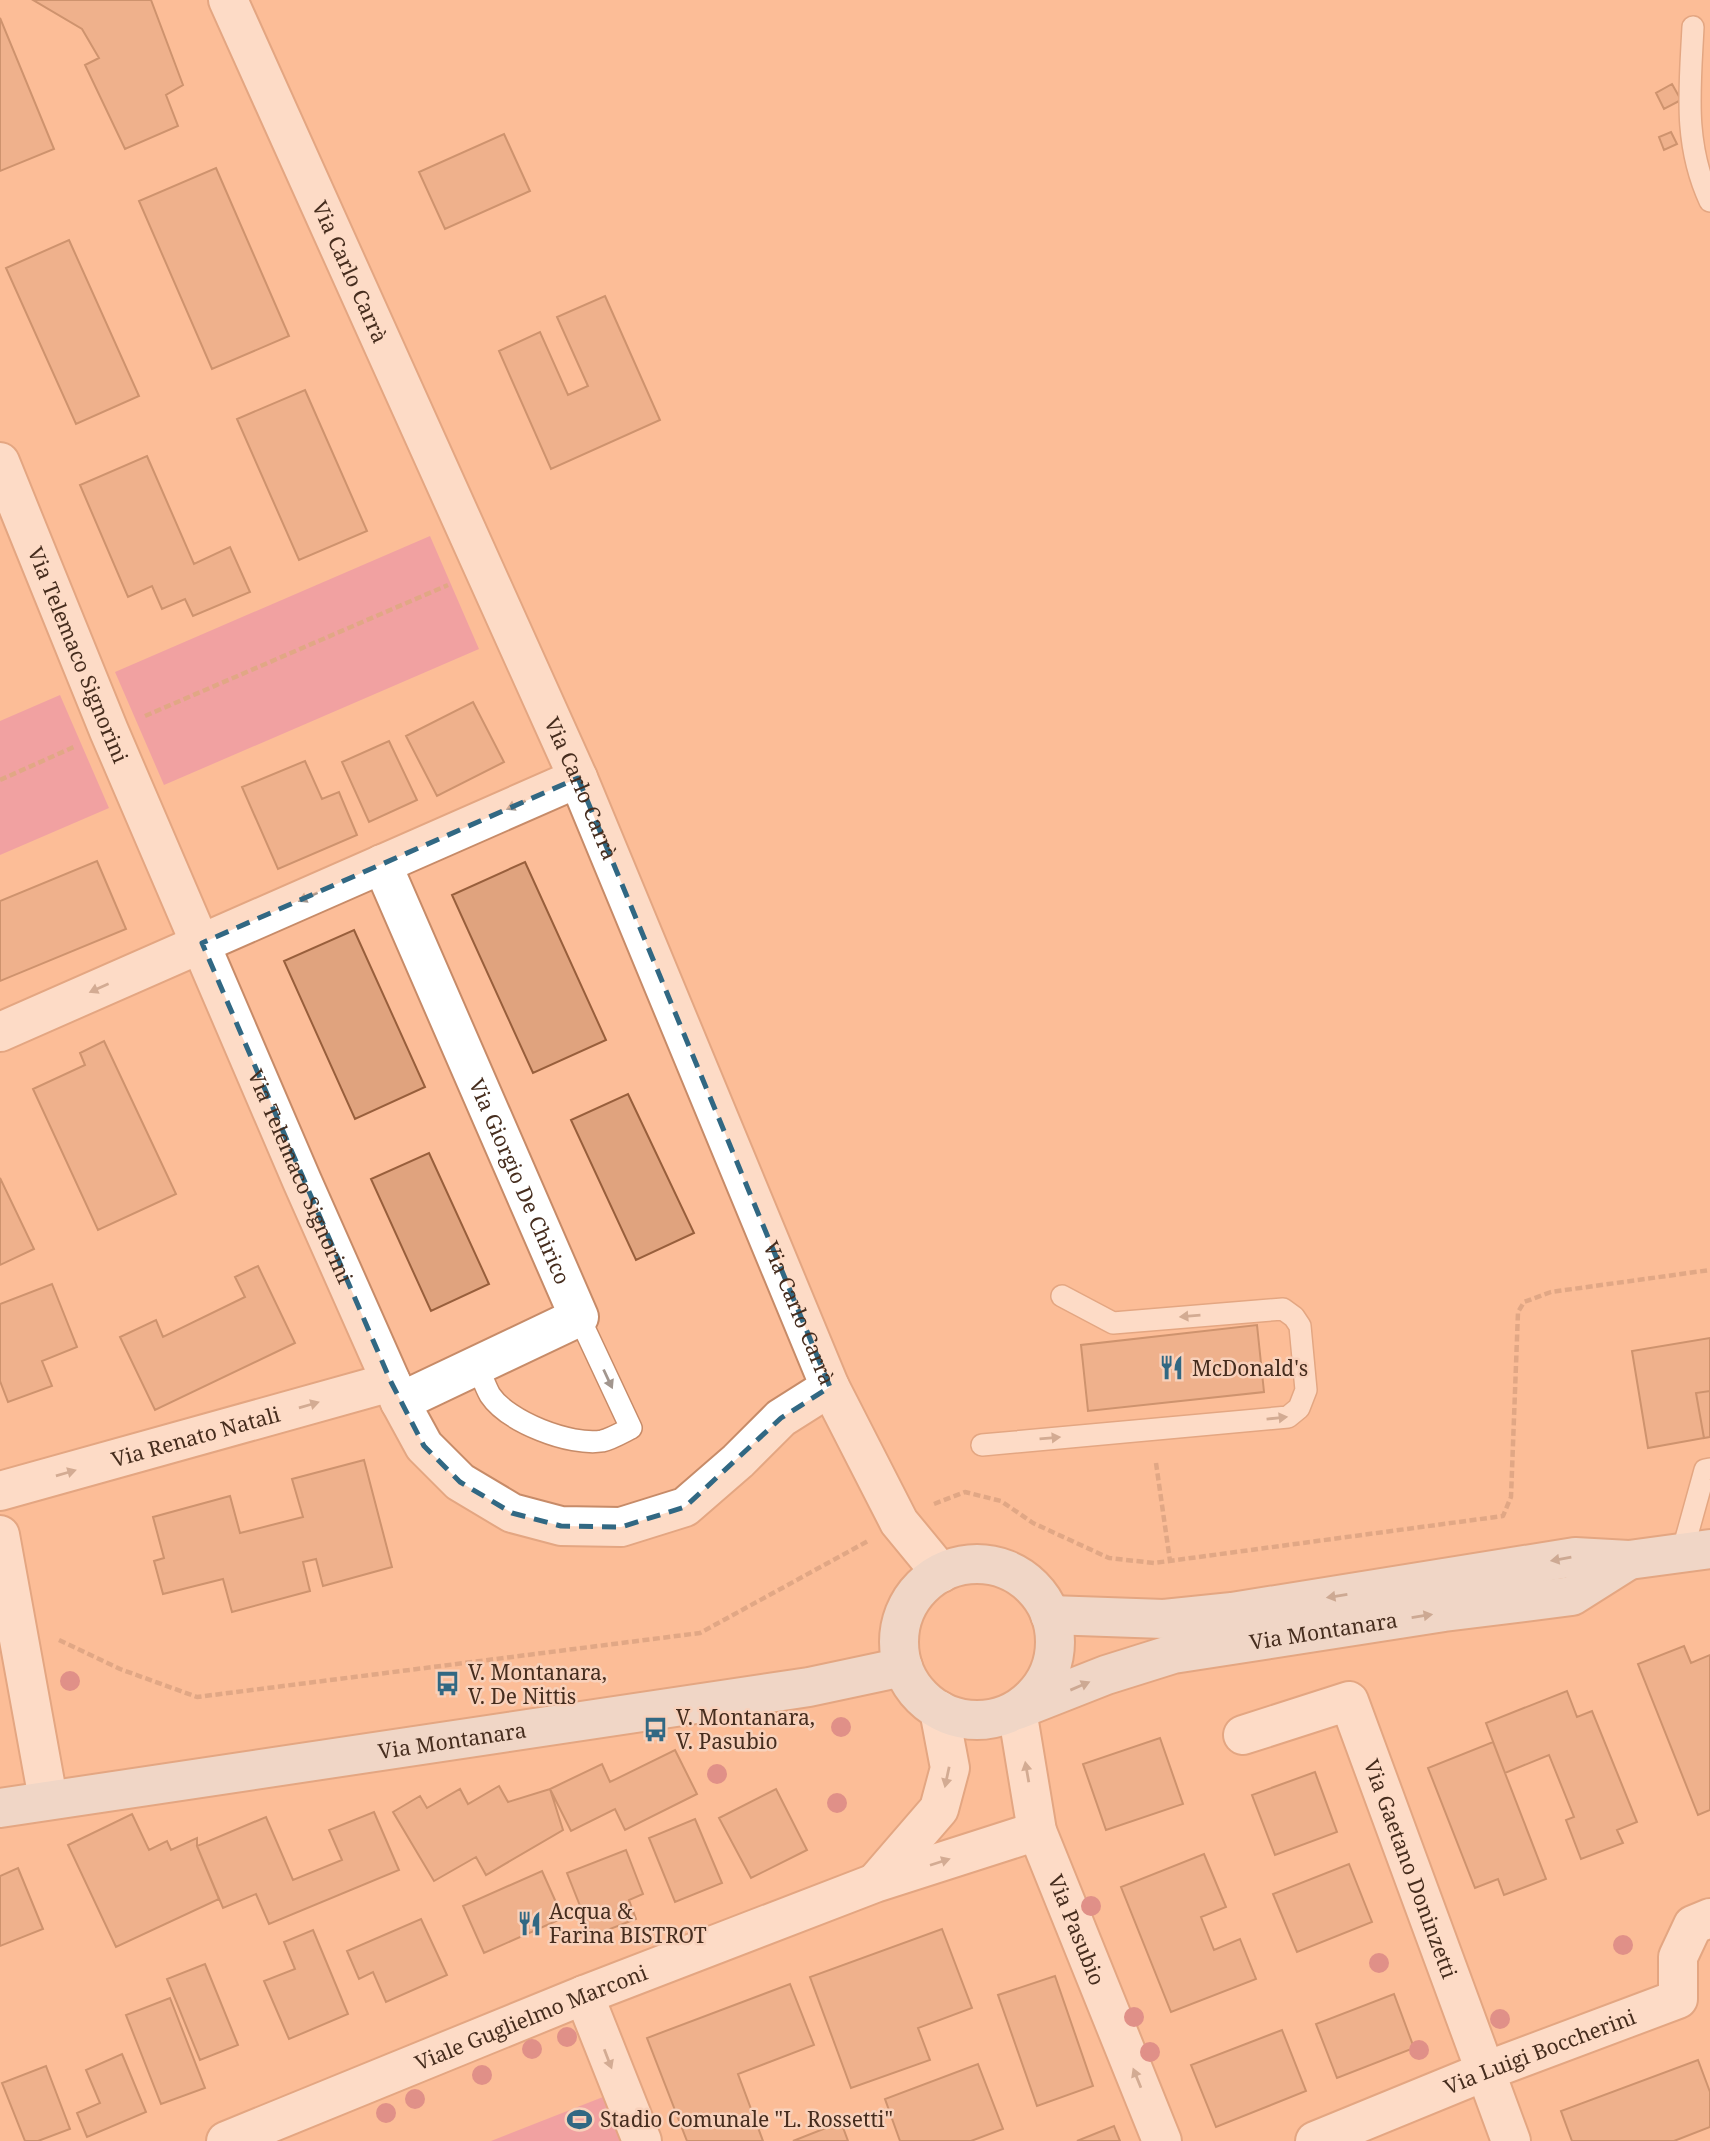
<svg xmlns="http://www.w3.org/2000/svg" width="1710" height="2141" font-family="'Noto Serif',serif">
<rect width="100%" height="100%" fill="#fcbd98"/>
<!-- green -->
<path fill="#e47fae" d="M430,536L479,649L164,785L115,672Z
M60,695L109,808L0,855V721Z
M603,2097L621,2141H491Z"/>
<!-- building -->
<path fill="#e0a37e" stroke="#985f3c" stroke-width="2" d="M33,0H151L183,85L166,95L178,126L125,149L85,65L99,58L82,29Z
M0,18L54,149L0,171Z
M1672,84L1681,100L1664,109L1656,93Z
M1671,132L1677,144L1664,150L1659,137Z
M504,134L530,191L445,229L419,172Z
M216,168L289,336L212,369L139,201Z
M69,240L139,396L76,424L6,268Z
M605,296L660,420L551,469L499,351L540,332L568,395L588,386L557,317Z
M305,390L367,531L299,560L237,419Z
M147,456L194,564L230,547L250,592L193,616L185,599L162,609L152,586L128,597L80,485Z
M473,702L504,762L437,796L406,736Z
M389,741L417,800L369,822L342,762Z
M305,761L322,799L339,792L357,835L278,869L242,787Z
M97,861L126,929L0,981V901Z
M525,862L606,1040L533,1073L452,895Z
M354,930L425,1087L355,1119L284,961Z
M104,1041L176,1194L98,1230L33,1089L85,1065L80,1053Z
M628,1094L694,1233L636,1260L571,1120Z
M429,1153L489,1284L431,1311L371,1179Z
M0,1178L34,1249L0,1265Z
M258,1266L295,1343L155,1410L120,1337L156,1320L163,1337L245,1297L235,1277Z
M52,1284L77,1347L42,1361L52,1386L8,1402L0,1381V1304Z
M1257,1325L1264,1392L1088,1411L1081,1345Z
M1710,1338V1391L1696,1393L1704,1438L1648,1448L1632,1351Z
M1710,1391V1437L1704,1438L1696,1393Z
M364,1460L392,1567L323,1586L316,1559L303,1562L310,1591L232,1612L223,1579L163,1594L154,1561L164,1558L153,1517L230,1496L240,1533L303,1517L292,1479Z
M1684,1646L1691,1663L1710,1655V1810L1698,1815L1638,1664Z
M1567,1691L1577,1717L1592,1711L1637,1822L1617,1830L1623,1843L1581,1859L1566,1820L1574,1817L1549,1755L1505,1773L1486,1723Z
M1160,1738L1183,1804L1106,1830L1083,1764Z
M1493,1742L1546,1879L1504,1895L1498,1879L1475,1888L1428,1768Z
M675,1750L697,1794L625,1830L615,1809L571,1831L550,1789L602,1764L610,1782Z
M1315,1772L1337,1832L1275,1855L1252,1795Z
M499,1786L508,1802L550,1789L563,1830L486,1875L476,1857L434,1881L393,1812L420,1796L427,1808L460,1789L468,1804Z
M776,1789L807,1850L751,1878L719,1818Z
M374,1812L399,1870L269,1924L256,1894L223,1908L197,1846L266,1817L293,1880L342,1860L329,1830Z
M132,1814L149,1850L167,1841L171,1850L197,1838V1846L219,1899L116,1947L68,1845Z
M695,1819L722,1883L675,1902L649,1838Z
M626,1850L643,1894L629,1900L636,1919L592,1936L567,1873Z
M1204,1854L1226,1907L1201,1917L1214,1950L1240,1939L1256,1979L1171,2012L1121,1887Z
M1349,1864L1372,1922L1297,1952L1273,1894Z
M18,1868L43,1929L0,1946V1876Z
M542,1871L563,1918L484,1953L463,1906Z
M421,1919L447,1975L386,2002L373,1972L359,1979L347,1951Z
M942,1929L972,2008L918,2028L930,2060L851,2088L810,1977Z
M313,1930L348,2014L289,2039L264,1981L295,1969L284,1942Z
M205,1964L238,2045L200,2060L167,1979Z
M1055,1976L1093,2086L1037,2106L998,1995Z
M790,1984L814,2045L738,2074L763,2141H687L647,2038Z
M1394,1994L1414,2048L1337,2078L1316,2024Z
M170,1998L205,2088L161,2104L126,2015Z
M1282,2030L1306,2091L1216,2127L1191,2065Z
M122,2054L146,2112L87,2137L77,2113L100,2103L86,2070Z
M1698,2060L1710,2092V2127L1674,2141H1572L1561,2111Z
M978,2064L1003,2129L971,2141H900L885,2099Z
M46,2066L70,2129L38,2141H25L2,2083Z
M841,2122L848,2141H793Z
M1114,2126L1120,2141H1077Z"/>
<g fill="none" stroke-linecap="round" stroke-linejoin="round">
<defs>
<path id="service" d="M1693,27C1690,88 1683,143 1710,201
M477,1365C481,1374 485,1386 490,1395C508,1422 570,1446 602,1441C611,1439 623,1432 631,1428L579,1317
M982,1445L1288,1417L1299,1408L1306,1390L1300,1326L1294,1317L1283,1309L1113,1323L1062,1296
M1682,1553L1705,1470L1710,1469"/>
<g id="minor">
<path id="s1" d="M228,0L578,778L830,1387L899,1522L941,1573"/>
<path id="s2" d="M0,462L109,731L302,1181L400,1402L424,1446L460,1482L512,1513L561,1526L621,1527L685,1507L738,1461L781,1418L830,1387"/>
<path id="s3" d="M382,864L579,1317L400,1402"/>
<path d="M0,1032L578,778"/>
<path id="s4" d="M0,1491L391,1382"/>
<path d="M0,1535L48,1799"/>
<path id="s5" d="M1017,1710L1037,1831L1162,2141"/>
<path id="s6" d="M1243,1735L1349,1701L1511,2141"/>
<path d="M876,1882L939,1809L950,1768L939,1710"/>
<path d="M584,1995L642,2141"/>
<path id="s7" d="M226,2141L584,1995L875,1883L1037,1831"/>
<path id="s8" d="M1315,2141L1486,2071L1678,1999V1957L1693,1925L1710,1918"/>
</g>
<g id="secondary">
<circle cx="977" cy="1642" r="78"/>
<path d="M1050,1615L1164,1619L1232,1612L1575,1557L1629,1560L1710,1549"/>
<path id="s9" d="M1017,1710L1106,1675L1173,1654L1444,1612L1572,1596L1629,1560"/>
<path id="s10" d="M0,1808L809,1687L903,1667"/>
</g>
</defs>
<!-- service casing -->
<use href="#service" stroke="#c78b68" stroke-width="24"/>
<!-- minor casing -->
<use href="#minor" stroke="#c78b68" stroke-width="42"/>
<!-- secondary casing -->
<use href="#secondary" stroke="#c78b68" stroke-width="42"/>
<!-- path -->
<path stroke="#c08d70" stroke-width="4.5" stroke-dasharray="7 3.5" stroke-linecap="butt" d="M145,716L448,585
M0,780L76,746
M1156,1463L1170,1561
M934,1504L965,1492L1001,1501L1033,1523L1109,1558L1154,1563L1503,1516L1511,1497L1518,1312L1524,1302L1551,1292L1710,1270
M59,1640L120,1669L197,1697L700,1633L868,1541"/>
<!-- service -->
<use href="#service" stroke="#fff" stroke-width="21"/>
<!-- minor -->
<use href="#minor" stroke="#fff" stroke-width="38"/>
<!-- secondary -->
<use href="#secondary" stroke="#e2f4fe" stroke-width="38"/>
</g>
<!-- trees -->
<g fill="#bf5975">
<circle cx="70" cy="1681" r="10"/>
<circle cx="841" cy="1727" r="10"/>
<circle cx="717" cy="1774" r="10"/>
<circle cx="837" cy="1803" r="10"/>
<circle cx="1091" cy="1906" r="10"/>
<circle cx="1623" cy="1945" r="10"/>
<circle cx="1379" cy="1963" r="10"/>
<circle cx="1134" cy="2017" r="10"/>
<circle cx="1500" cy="2019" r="10"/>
<circle cx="567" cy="2037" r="10"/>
<circle cx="532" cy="2049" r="10"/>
<circle cx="1419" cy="2050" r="10"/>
<circle cx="1150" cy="2052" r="10"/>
<circle cx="482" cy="2075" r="10"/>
<circle cx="415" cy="2099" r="10"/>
<circle cx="386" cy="2113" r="10"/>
</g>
<!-- one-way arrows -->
<defs><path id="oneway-solid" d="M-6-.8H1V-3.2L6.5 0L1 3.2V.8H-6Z" transform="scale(1.75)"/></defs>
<g fill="#a2968e">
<use href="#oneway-solid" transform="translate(516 805) rotate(156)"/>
<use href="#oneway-solid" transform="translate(308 897) rotate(156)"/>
<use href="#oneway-solid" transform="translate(99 988) rotate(156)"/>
<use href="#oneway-solid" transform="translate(1190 1316) rotate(175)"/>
<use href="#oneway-solid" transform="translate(608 1379) rotate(65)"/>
<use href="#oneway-solid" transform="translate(309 1405) rotate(-16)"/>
<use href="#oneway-solid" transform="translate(1277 1418) rotate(-6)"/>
<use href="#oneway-solid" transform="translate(1050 1438) rotate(-5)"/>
<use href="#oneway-solid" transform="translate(66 1473) rotate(-16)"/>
<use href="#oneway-solid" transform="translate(1027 1772) rotate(-100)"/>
<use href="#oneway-solid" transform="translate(947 1777) rotate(102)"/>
<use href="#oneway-solid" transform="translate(940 1862) rotate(-18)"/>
<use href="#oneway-solid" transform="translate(608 2059) rotate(69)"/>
<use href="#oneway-solid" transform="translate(1137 2078) rotate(-112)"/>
</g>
<g fill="#94908e">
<use href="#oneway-solid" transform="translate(1561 1559) rotate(170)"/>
<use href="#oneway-solid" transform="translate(1337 1596) rotate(171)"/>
<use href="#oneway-solid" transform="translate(1422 1616) rotate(-9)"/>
<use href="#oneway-solid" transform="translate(1080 1686) rotate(-23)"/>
</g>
<!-- marked area -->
<path d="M0 0H1710V2141H0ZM578,778L830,1387L781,1418L685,1507L621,1527L561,1526L512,1513L460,1482L424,1446L391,1382L202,943Z" fill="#fcbd98" fill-opacity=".55" fill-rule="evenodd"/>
<path fill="none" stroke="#316883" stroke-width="5" stroke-dasharray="14 9" stroke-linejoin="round" d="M578,778L830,1387L781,1418L685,1507L621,1527L561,1526L512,1513L460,1482L424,1446L391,1382L202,943Z"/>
<!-- icons -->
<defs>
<symbol id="restaurant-bare" viewBox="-9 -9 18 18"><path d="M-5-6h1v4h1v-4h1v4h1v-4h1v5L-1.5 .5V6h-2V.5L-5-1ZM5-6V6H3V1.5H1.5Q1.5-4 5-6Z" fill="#316883" stroke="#f8d1bb" stroke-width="2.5" paint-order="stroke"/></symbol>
<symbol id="bus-bare" viewBox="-9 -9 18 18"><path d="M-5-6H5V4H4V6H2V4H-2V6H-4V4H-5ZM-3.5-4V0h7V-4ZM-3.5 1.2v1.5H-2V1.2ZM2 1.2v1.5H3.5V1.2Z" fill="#316883" stroke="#f8d1bb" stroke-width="2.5" paint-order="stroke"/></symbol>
<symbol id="stadium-bare" viewBox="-9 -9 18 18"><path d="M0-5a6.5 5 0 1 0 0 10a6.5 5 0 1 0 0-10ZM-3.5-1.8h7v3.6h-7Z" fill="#316883" stroke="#f8d1bb" stroke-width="2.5" paint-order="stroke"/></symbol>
</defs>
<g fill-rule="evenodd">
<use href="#restaurant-bare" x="1154" y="1350" width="35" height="35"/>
<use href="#bus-bare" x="430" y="1666" width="35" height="35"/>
<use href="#bus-bare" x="638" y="1712" width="35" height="35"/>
<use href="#restaurant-bare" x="512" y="1906" width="35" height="35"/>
<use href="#stadium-bare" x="562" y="2102" width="35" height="35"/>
</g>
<g text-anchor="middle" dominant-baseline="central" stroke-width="5" stroke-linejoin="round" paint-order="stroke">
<!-- street labels -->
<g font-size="21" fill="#462d1e" stroke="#f8d1bb">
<text stroke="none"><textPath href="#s1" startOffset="298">Via Carlo Carrà</textPath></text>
<text stroke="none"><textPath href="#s2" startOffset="208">Via Telemaco Signorini</textPath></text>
<text stroke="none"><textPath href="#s1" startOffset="864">Via Carlo Carrà</textPath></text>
<text stroke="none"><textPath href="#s2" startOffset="775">Via Telemaco Signorini</textPath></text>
<text stroke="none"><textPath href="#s3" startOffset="346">Via Giorgio De Chirico</textPath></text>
<text stroke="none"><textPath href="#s1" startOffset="1432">Via Carlo Carrà</textPath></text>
<text stroke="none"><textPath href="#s4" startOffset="203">Via Renato Natali</textPath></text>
<text stroke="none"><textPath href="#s9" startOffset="318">Via Montanara</textPath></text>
<text stroke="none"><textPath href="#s10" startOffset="457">Via Montanara</textPath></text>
<text stroke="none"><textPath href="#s6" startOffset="290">Via Gaetano Doninzetti</textPath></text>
<text stroke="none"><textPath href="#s5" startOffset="229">Via Pasubio</textPath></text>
<text stroke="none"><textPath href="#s7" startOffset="329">Viale Guglielmo Marconi</textPath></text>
<text stroke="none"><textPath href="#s8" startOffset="242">Via Luigi Boccherini</textPath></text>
</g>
<!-- poi labels -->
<g font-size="21" fill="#462d1e" stroke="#f8d1bb" text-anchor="start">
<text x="1192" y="1368">McDonald's</text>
<text x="468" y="1672">V. Montanara,<tspan x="468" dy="24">V. De Nittis</tspan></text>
<text x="676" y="1717">V. Montanara,<tspan x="676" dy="24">V. Pasubio</tspan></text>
<text x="549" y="1911">Acqua &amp;<tspan x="549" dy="24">Farina BISTROT</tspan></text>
<text x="600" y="2119">Stadio Comunale "L. Rossetti"</text>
</g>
</g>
</svg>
